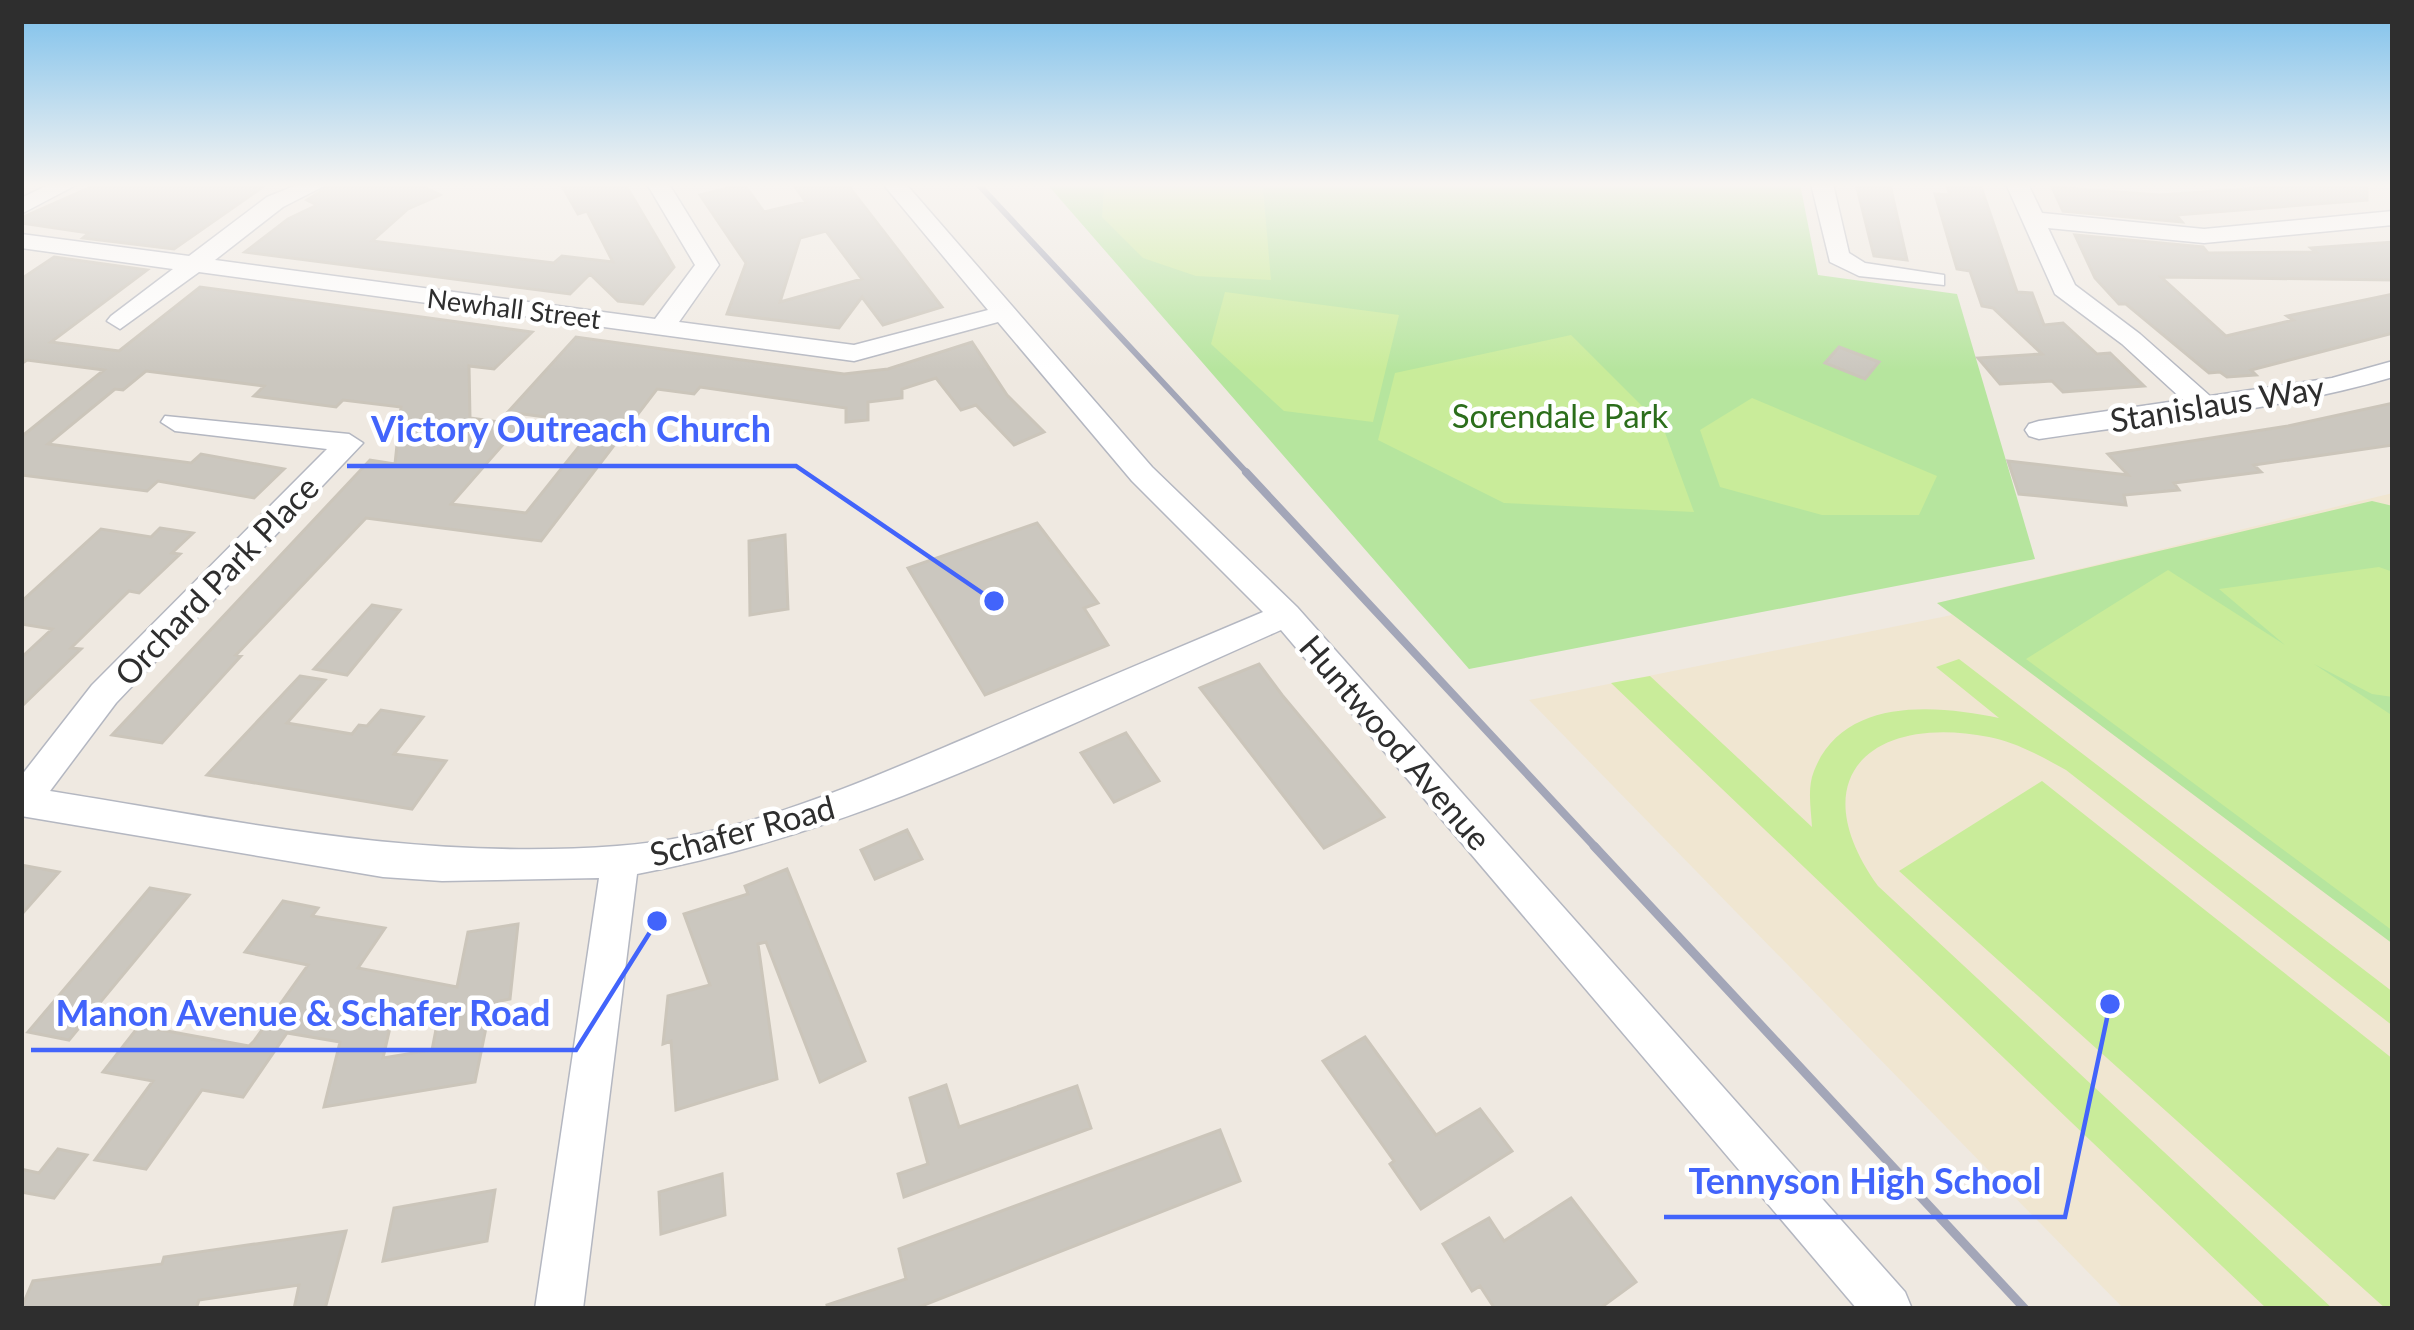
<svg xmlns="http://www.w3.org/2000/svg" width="2414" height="1330" font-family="Lato,sans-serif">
<rect width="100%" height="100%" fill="#efe9e1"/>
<!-- education -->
<path fill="#f0e6d1" d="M2393,493V1309H2124L1529,700L1952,615L1937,603Z"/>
<!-- green -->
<path fill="#b6e59e" d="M1047,184H1800L1818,275L1957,294L2035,559L1469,669Z
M2372,501L2393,506V944L1937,603Z"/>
<!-- pitch -->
<path fill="#c9ec9a" d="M1104,188H1263L1271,280L1196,276L1143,258L1102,217Z
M1225,292L1399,315L1373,422L1284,411L1211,344Z
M1571,335L1663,427L1694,512L1504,503L1378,440L1395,373Z
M1752,398L1937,476L1919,515H1822L1720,487L1700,430Z
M2379,567L2393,572V697L2372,694L2314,664L2393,716V931L2026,659L2168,570L2285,645L2219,589Z
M1959,659L2393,992V1026L2066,770C2042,757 2016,742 1989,737C1872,714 1800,777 1878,886L2333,1309H2267L1611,683L1650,676L1812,827C1811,809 1807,788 1814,771C1843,696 1937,705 1999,718L1936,667Z
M2042,781L2393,1059V1309H2386L1899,871Z"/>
<!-- building -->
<path fill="#cbc7bf" stroke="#cbc5ba" stroke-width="3" fill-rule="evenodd" d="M98,184H267L174,249L83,238L89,233L21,223V218Z
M332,184H419L440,195L408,209L372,241L554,263L562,256L613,262L587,211L578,214L561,184H625L674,267L643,304L618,301L590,274L570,294L245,252L288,219L317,205L307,200Z
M744,184L764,212L806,202L793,184H847L942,307L883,325L862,297L839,328L727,314L746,263L700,195ZM826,231L862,279L780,302L800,238Z
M1856,184H1885L1891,189L1907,260L1874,256Z
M1946,184H1980L2017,292L2032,293L2044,325L2063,323L2097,354L2110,353L2144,386L2063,392L2052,381L2000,384L1978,358L2042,354L1993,308L1982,306L1970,271L1957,269L1935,194L1950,195Z
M2315,184H2367V200L2176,215L2182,222L2063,211L2052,187L2159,195Z
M2075,235L2203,247L2208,253L2316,252L2311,248L2393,242V280L2161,277L2226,336L2293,320L2287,316L2393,294V333L2251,370L2256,375L2227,377L2220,372L2209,373L2126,304H2119L2095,278Z
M54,257L147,270L51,342L119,351L200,287L532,332L494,369L469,366L470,418L520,425L451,504L526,513L597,424L508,412L576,337L844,374L888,369L972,342L1007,395L1044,432L1014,445L976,405L961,410L936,378L902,389V398L868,402V420L846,422V408L700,387L694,394L657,389L541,541L366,518L236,655L241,656L162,743L112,735L370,460L395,464L401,407L343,400L336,407L254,396L264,386L146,371L123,390L115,389L48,444L191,463L201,454L284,469L254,498L158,481L147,491L21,475V437L104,370L27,360L21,364V279Z
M1839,347L1879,362L1865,379L1825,363Z
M2393,403V445L2254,465L2261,472L2174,483L2179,490L2124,495L2126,505L2019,494L2008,461L2128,475L2108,454L2288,426Z
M1037,523L1098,603L1084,608L1108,645L985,695L908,568Z
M160,528L193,533L172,553L180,554L139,593L129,591L71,648L81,649L21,707V658L52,629L21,624V602L101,529L151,537Z
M785,535L788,609L750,615L749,541Z
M372,605L400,610L347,675L314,669Z
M1259,664L1282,695L1384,817L1324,848L1200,688Z
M300,676L325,680L287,723L352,734L359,725L367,726L381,710L423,717L394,754L446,761L412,809L207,775Z
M1126,733L1159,781L1114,802L1081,753Z
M907,830L922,859L875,879L861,850Z
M21,865L59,872L21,915Z
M787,869L865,1061L820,1082L766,942L758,944L777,1079L676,1110L671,1041L663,1044L668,996L710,985L684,914L748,894L745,886Z
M150,888L189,895L69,1040L28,1032Z
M283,901L318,908L312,916L385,928L358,968L457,987L468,932L518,924L510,999L491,1003L475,1082L324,1107L340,1042L287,1033L243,1097L202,1090L146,1169L95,1160L153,1081L103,1072L139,1026L249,1046L254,1041L308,965L245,952ZM395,1006L439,1014L432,1050L383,1058Z
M1365,1037L1436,1135L1480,1109L1512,1151L1421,1209L1390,1164L1394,1161L1323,1061Z
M946,1085L959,1127L1077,1086L1091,1128L904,1197L898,1174L928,1164L910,1098Z
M1220,1130L1240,1181L914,1309H828L827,1305L906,1279L899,1249Z
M58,1149L87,1155L54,1198L21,1192V1169L39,1173Z
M722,1174L725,1215L661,1234L659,1192Z
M495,1190L487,1241L383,1261L394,1208Z
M1571,1198L1636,1282L1599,1309H1495L1480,1286L1472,1291L1443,1244L1489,1218L1504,1241Z
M346,1231L325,1309H294L299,1285L199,1300L196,1309H21L33,1281L162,1264L164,1257Z"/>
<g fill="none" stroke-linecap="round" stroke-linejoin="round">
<defs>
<path id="minor" d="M50,184H78L21,214V198Z
M299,184H328L283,207L215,260L655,319L695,265L647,184H669L719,265L679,322L854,345L988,310L883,184H906L1152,467L1297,607L1905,1292L1912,1309H1857L1281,630C1071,722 863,832 637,874L583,1309H535L599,878L442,881L383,877L21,816V776L92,685L327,449L175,431L161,422L165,416L349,434L363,443L116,703L50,791C242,822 422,861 617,846C740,837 859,783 971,736C1068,694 1166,653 1263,612L1132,481L998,322L854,361L199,272L120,329L107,321L111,316L173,269L21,248V234L189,256L267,197Z
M1811,184H1833L1849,253L1865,263L1944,275V285L1859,276L1830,262Z
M2006,184H2028L2042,213L2204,229L2393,211V225L2204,243L2048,228L2075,285L2140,334L2210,396L2332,378L2393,361V377C2278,411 2158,421 2039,439L2029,436L2025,430L2029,424L2039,421L2183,400L2122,344L2055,294Z"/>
</defs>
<!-- minor casing -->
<use href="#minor" stroke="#b4b7c1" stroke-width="3"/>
<!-- minor -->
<use href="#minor" fill="#fff" fill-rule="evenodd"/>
<!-- rail-far2 -->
<path stroke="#a3a6b8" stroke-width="6" d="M978,184L1249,475"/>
<!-- rail-far1 -->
<path stroke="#a3a6b8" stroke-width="8" d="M1246,472L1597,849"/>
<!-- rail -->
<path stroke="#a3a6b8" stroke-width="9" d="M1594,846L2025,1309"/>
</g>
<!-- sky -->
<linearGradient id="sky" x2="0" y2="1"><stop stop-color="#7abfeb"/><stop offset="0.5" stop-color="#f8f5f2"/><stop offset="1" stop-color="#f8f5f2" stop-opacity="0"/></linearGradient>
<rect width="2414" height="370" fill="url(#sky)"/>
<g text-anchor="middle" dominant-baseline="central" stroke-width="9" stroke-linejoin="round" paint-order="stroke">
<!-- far-street labels -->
<g font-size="27" fill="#2e2e2e" stroke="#fff">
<text transform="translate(514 308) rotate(7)">Newhall Street</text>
</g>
<!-- street labels -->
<g font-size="33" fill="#2e2e2e" stroke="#fff">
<text transform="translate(2217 403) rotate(-9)">Stanislaus Way</text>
<text transform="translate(216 580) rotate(-46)">Orchard Park Place</text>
<text transform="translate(1396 742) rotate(49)">Huntwood Avenue</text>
<text transform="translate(742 830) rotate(-15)">Schafer Road</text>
</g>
<!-- park labels -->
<g font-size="33" fill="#2c6e1b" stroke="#fff">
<text x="1560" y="415">Sorendale Park</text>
</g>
</g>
<!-- callouts -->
<path fill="none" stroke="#4264fb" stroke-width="4.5" d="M994 601L796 466H347M657 921L576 1050H31M2110 1004L2065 1217H1664"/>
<g fill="#4264fb" stroke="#fff" stroke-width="4.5">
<circle cx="994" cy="601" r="12"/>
<circle cx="657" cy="921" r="12"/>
<circle cx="2110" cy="1004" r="12"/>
</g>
<g font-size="36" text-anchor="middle" font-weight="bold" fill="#4264fb" stroke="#fff" stroke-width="9" stroke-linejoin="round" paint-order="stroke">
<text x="571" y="442">Victory Outreach Church</text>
<text x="303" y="1026">Manon Avenue &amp; Schafer Road</text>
<text x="1865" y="1194">Tennyson High School</text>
</g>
<!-- border -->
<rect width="2414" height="1330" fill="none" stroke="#2e2e2e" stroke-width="48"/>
</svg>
